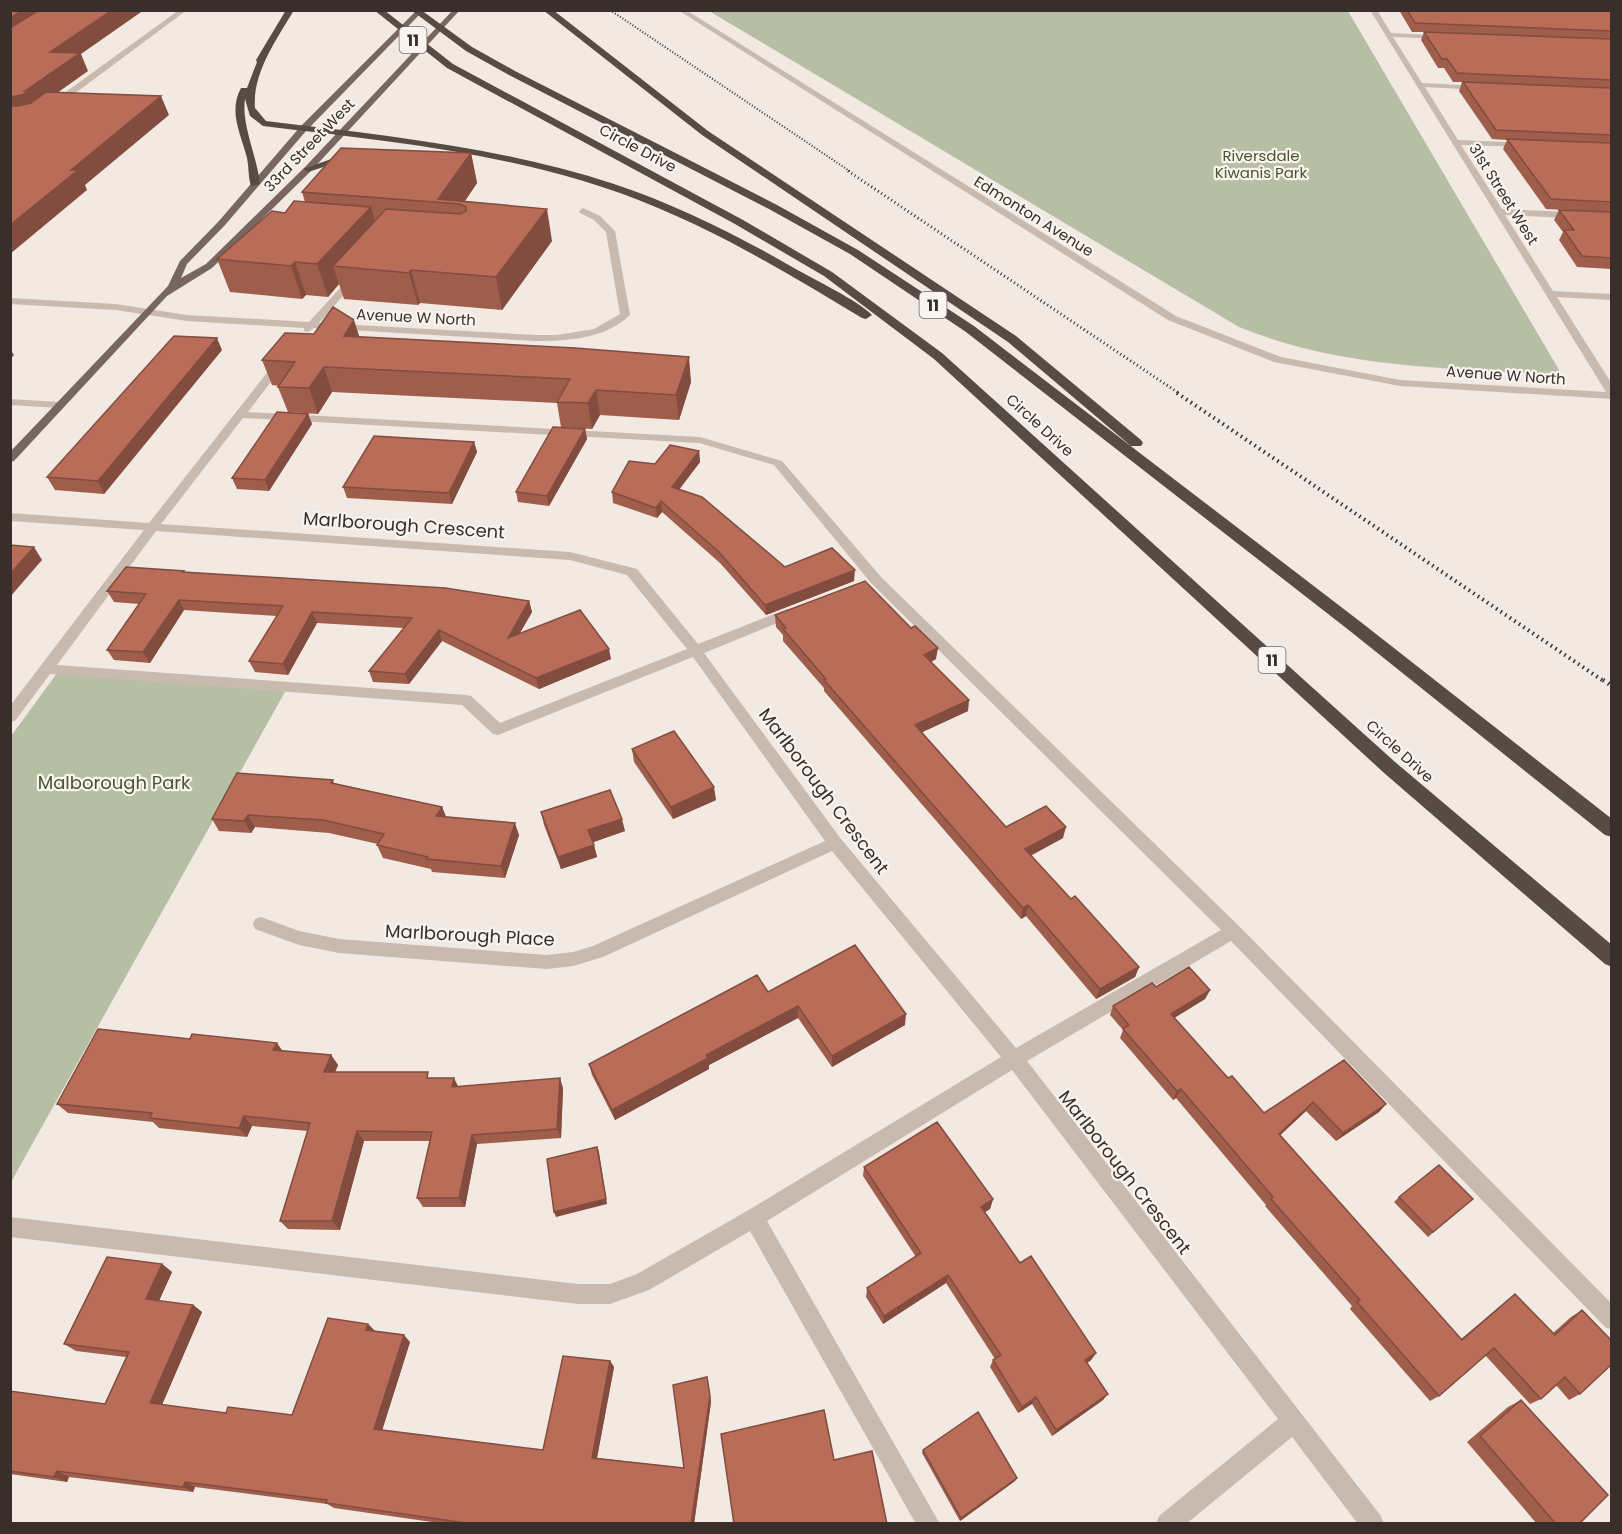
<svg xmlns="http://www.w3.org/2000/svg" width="1622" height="1534" font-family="Poppins,sans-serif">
<rect width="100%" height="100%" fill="#f1e9e2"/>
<!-- green -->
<path fill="#b6bfa3" d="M709,11H1348L1562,375C1453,368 1341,369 1239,327Z
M58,672L286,690L11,1182V736Z"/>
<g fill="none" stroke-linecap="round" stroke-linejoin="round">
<!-- minor -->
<path fill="#c8baaf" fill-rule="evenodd" d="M179,10H187L58,106H52V102Z
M678,10H686L1176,316L1281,357L1400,380L1606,392L1370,10H1377L1391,33L1446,36L1444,39L1393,37L1422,83L1480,86L1484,88L1480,90L1425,87L1458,140L1525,143L1529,145L1525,147L1461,145L1502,209L1612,214V220L1505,215L1553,291L1612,294V300L1557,297L1612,384V399L1400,386L1274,362L1168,320Z
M583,208L600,216L615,231L630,315C605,339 568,341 535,341L314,328L308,332L304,331V328L187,321L116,310L10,304V298L116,304L187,315L309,322L351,276H357V280L319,323L535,335H557L594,329L620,314L606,232L594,220L580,213L579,211Z
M281,359L286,362L248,412L700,437L782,461L881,577L1239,926L1612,1304V1330L1605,1327L1231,941L1027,1061L1381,1516L1384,1524H1358L1292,1437L1186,1524H1156L1159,1516L1278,1419L1012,1070L767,1221L940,1524H916L750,1231L649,1290L610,1304H578L10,1237V1217L578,1284H610L637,1274L747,1211L1001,1057L832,851L603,957L573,966L547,969L339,953L299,945L255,929L253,924L255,919L261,917L299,931L339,939L547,955L573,952L593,946L825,841L693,657L498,735L493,734L462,705L50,674L15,721L10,722V706L144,530L10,521V513L149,523L277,360ZM243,418L699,443L774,465L871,583L1221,930L1016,1048L841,839L704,653L797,615L799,612L797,609H787L698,644L637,569L570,552L161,524ZM156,531L570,560L627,575L687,649L500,723L471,696L466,695L57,665Z
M10,399L59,402L64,405L59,408L10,405Z"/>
<!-- major -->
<path fill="#78675f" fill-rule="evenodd" d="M417,10H424L306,131L225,225L187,264L181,278L206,264L305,167L453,10H460L311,171L212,268L167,296L14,461L10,462V452L168,286L180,261L219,221L300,127Z"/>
<!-- highway -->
<path fill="#584a44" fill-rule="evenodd" d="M286,10H294C277,39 252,73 255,108L266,121C382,135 501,147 614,184C677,205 737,235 794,268C813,279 859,301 872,315L866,319L862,318C795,278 730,238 658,208C534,155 396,142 263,126L250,116L245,99C241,124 257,156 260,184L251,186C248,177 249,167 247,158C241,134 228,112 241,88H247L257,62L256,60Z
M374,10H384L453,64L743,220L832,272L942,353L1395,762L1612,945V967L1605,964L1383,772L934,359L824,276L735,224L447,68Z
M411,10H421L472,47L515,71L777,205L858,250L974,326L1362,623L1612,819V837L1605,835L1350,631L966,332L850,254L769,209L509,75L466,51Z
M543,10H553L708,131L1016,336L1141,440L1143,443L1141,446H1131L1008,342L702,135Z
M351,152L354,153V157L308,172L303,169Z"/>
<!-- rail-far3 -->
<path stroke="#382f2c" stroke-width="2" stroke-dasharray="1 2" stroke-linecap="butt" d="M610,10L851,172"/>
<!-- rail-far2 -->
<path stroke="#382f2c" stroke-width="3" stroke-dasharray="1 3" stroke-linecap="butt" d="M848,171L1180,394"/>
<!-- rail-far1 -->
<path stroke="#382f2c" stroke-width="4" stroke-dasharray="1.5 4" stroke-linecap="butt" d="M1177,393L1605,682"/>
<!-- rail -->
<path stroke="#382f2c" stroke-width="4.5" stroke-dasharray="1.5 4.5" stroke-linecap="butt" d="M1603,680L1612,686"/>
</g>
<!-- wall -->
<path fill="#9f5e4c" d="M1399,10H1611V269L1577,267L1559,240L1563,232L1554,220L1559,210H1567L1546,209L1503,149L1507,140L1492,139L1459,91L1462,82H1453L1444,68H1438L1421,40L1424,32H1412Z
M471,153L477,183L465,201L552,241L502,310L420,303L418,305L344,299L339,284L328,297L306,295L302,299L230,292L217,259L285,213L305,202L302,192Z
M359,337L691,382L679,420L600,415L592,429L561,427L557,403L332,392L318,414L288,412L278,387L279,386L272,385L262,360Z
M222,350L104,494L55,490L47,477Z
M308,414L312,424L269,491L237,489L232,478Z
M585,429L587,439L549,506L518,502L516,492Z
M474,442L477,452L452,504L347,498L343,487Z
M699,451L700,462L679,490L785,567L854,581L766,615L720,563L662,512L657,518L613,503L612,492L655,464Z
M185,572L529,601L532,612L520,633L611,659L539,689L442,641L409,684L373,682L369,671L404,628L317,623L288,675L255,672L249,661L277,616L184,610L150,663L114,660L107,650L139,604L114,602L107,591Z
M775,615L936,659L931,662L968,711L922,732L1006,827L1063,838L1031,855L1071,899L1139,967L1135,977L1096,999L1026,916L1021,919L824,691V688L783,641V635L776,627Z
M632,749L716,800L673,819L634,762Z
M333,780L334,783L442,807L446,817L519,835L505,878L432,872L431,869L383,858L377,845L378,844L329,833L255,827L251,833L219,831L212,819Z
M541,812L625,831L593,842L597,857L561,869L544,825Z
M1156,987L1210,990L1205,999L1174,1018L1228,1078L1264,1113L1344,1060L1386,1104L1379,1112L1336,1141L1306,1111L1280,1135L1461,1339L1506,1301L1515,1294L1553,1333L1571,1317L1582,1310L1580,1394L1569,1400L1556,1385L1541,1399L1530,1404L1485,1355L1439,1396L1430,1401L1350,1309L1352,1306L1265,1206L1266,1205L1176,1098L1173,1100L1120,1038L1123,1030L1110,1015L1113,1006Z
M768,992L905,1025L832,1067L798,1018L709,1065V1069L615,1120L592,1075L589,1064Z
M283,1051L331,1055L338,1065L335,1072L431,1078L458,1086L563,1088L561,1138L477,1144L465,1207H423L417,1198L430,1141H364L340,1230L288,1229L280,1221L308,1131L252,1126L247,1137L159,1128L153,1122L68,1113L57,1104Z
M864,1167L993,1199L990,1209L985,1212L1020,1263L1096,1353L1091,1360L1087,1363L1103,1400L1052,1436L1032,1404L1018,1413L990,1367L993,1360L995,1359L946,1283L883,1324L866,1297L867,1288L916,1257L863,1176Z
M1399,1197L1473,1199L1428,1237L1394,1202Z
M162,1264L172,1272L159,1301L193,1305L202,1312L162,1405L226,1413L292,1415L368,1324L375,1331L410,1342L382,1430L543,1450L610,1361L614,1367L597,1458L684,1468L707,1377L711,1402L694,1524H446L334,1508L327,1504L195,1487L193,1492L69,1477L67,1482L10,1474V1391L105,1404L126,1357L76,1351L64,1344Z
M1521,1400L1579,1524H1537L1467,1442L1508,1407Z
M923,1450L1015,1481L960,1521L922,1453Z"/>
<!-- shaded-wall -->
<path fill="#824c3e" d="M22,10H57L10,40V18Z
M112,10H144L81,54L88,71L36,108L10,117V97L25,91L50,52Z
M161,96L169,115L85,185L87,190L10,254V225L71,170Z
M471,153L477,183L462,205L438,199Z
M371,207L380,239L333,266L339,284L328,297L317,264Z
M547,209L552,241L502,310L496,277Z
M295,262L306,295L302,299L291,266Z
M411,270L420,303L418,305L409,273Z
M354,320L362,345L344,336Z
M217,338L222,350L104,494L98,481Z
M10,349L14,355L10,359Z
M689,357L691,382L679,420L676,395Z
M324,367L332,392L318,414L309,388Z
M596,390L600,415L592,429L588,403Z
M308,414L312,424L269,491L265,480Z
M585,429L587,439L549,506L547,496Z
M474,442L477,452L452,504L449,493Z
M699,451L700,462L673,497L672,487Z
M661,501L662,512L657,518L656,508Z
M34,547L42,560L10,597V574Z
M855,570L854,581L766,615L765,605Z
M179,600L184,610L150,663L143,652Z
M529,601L532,612L511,648L508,638Z
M312,612L317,623L288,675L283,664Z
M439,630L442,641L409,684L405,674Z
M938,648L936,659L923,666L924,655Z
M609,649L611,659L539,689L536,678Z
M969,700L968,711L914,736L915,725Z
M714,787L716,800L673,819L671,807Z
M442,807L447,819L436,816Z
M248,815L255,827L251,833L244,821Z
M622,819L625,831L591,843L588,830Z
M515,823L519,835L505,878L501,866Z
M1066,827L1063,838L1023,860L1025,849Z
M594,845L597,857L561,869L558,857Z
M1028,905L1026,916L1021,919L1023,908Z
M1139,967L1135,977L1096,999L1100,989Z
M1210,990L1205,999L1166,1023L1171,1014Z
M798,1006V1018L709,1065V1069L615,1120L612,1110L706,1055Z
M906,1014L905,1025L832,1067V1056Z
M277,1043L284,1053L273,1050Z
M331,1055L338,1065L331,1082L324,1072Z
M454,1078L459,1088L452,1087Z
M560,1078L563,1088L561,1138L557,1129Z
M1181,1089L1176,1098L1173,1100L1177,1091Z
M1313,1102L1306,1111L1273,1142L1279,1134Z
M1386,1104L1379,1112L1336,1141L1343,1133Z
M244,1116L252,1126L247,1137L239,1128Z
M357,1131L364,1141L340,1230L332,1221Z
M472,1135L477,1144L465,1207L459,1198Z
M597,1147L599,1152L607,1204L556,1217L554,1212Z
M993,1199L990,1209L979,1216L981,1207Z
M162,1264L172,1272L156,1307L146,1299Z
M948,1275L946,1283L883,1324L884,1316Z
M193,1305L202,1312L160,1409L150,1403Z
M368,1324L375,1331L373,1337L366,1330Z
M404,1335L410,1342L381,1434L374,1429Z
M1096,1353L1091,1360L1081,1368L1085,1360Z
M610,1361L614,1367L596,1463L592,1458Z
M707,1377L711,1402L694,1524H691Z
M1108,1394L1103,1400L1052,1436L1056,1430Z
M1036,1397L1032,1404L1018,1413L1022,1407Z
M57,1471L69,1477L67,1482L54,1477Z
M1017,1478L1015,1481L960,1521L961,1518Z
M185,1482L195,1487L193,1492L183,1487Z"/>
<!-- building -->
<path fill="#b96d58" stroke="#824c3e" stroke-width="1.5" d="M10,10H22L10,18Z
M39,10H112L50,52L80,53L25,91H28L22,95L10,97V28Z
M1407,10H1611V31L1415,23Z
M1424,32L1611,39V80L1457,73L1447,59H1442Z
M1463,82L1611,88V135L1496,130Z
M46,92L161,96L71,170H78L10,225V106H18L31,103Z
M1507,139L1611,143V202L1551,199Z
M341,148L471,153L438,199L547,209L496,277L411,270L409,273L333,266L386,209L460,214L466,211V207L460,204L302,192Z
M294,201L371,207L317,264L295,262L291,266L217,259L272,211L285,213Z
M1559,210L1611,212V258L1582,256L1564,230H1574Z
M333,307L354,320L344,336L575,348L689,357L676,395L596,390L588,403L557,402L570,379L324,367L309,388L278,387L295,362L262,360L285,333L314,334Z
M174,336L217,338L98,481L47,477Z
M277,412L308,414L265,480L232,478Z
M553,427L585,429L547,496L516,492Z
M374,436L474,442L449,493L343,487Z
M670,445L699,451L672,487L702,497L785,567L832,548L855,570L765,605L719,552L661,501L656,508L612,492L629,461L655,464Z
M10,545L34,547L10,574Z
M126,567L184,571L183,572L445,588L529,601L508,638L580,610L609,649L536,678L439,630L405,674L369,671L412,618L312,612L283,664L249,661L283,606L179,600L143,652L107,650L146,594L107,591Z
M865,581L911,628L915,626L938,648L924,655L969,700L915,725L1006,827L1046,806L1066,827L1025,849L1071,899L1075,896L1139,967L1100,989L1028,905L1023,908L824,680L826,679L783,629L786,628L775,615Z
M674,731L714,787L671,807L632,749Z
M237,773L333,780L331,783L442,807L436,816L515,823L501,866L427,859L428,857L377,845L384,834L323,820L248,815L244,821L212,819Z
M610,790L622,819L588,830L594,845L558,857L541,812Z
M855,945L906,1014L832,1056L798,1006L706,1055L708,1058L612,1110L589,1064L757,975L768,992Z
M1189,967L1210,990L1171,1014L1228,1078L1232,1076L1264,1113L1344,1060L1386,1104L1343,1133L1313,1102L1279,1134L1462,1340L1515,1294L1555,1335L1582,1310L1611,1340V1365L1580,1394L1565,1377L1541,1399L1494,1348L1439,1396L1357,1302L1360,1300L1271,1199L1273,1197L1181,1089L1177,1091L1123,1029L1129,1025L1113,1006L1152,983L1156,987Z
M98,1029L190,1039L192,1034L277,1043L273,1050L331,1055L324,1072H428L427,1078H454L452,1087L560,1078L557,1129L472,1135L459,1198H417L432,1132L357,1131L332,1221H280L310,1123L244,1116L239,1128L150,1118L152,1113L57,1104Z
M937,1122L993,1199L981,1207L1020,1263L1031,1256L1096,1353L1085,1360L1108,1394L1056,1430L1036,1397L1022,1407L993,1360L1001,1355L948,1275L884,1316L867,1288L921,1253L864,1167Z
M597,1147L606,1199L554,1212L547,1159Z
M1439,1165L1473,1199L1433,1232L1399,1197Z
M107,1257L162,1264L146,1299L193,1305L150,1403L226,1413L228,1407L292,1415L328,1318L368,1324L366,1330L404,1335L374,1429L543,1450L563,1356L610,1361L592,1458L684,1468L673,1385L707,1377L710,1396L691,1524H473L326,1503L327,1500L185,1482L183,1487L57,1471L54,1477L10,1471V1391L105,1404L129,1352L64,1344Z
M1521,1400L1608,1495L1579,1524H1556L1480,1436Z
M824,1410L834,1460L872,1451L887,1524H734L721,1434Z
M978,1412L1017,1478L961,1518L923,1450Z"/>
<g text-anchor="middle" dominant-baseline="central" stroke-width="4.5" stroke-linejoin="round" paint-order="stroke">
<!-- far-street labels -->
<g font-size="15" fill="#382f2c" stroke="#f9f4ee">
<text transform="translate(309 145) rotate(-46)">33rd Street West</text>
<text transform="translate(638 148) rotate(28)">Circle Drive</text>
<text transform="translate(1504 194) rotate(58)">31st Street West</text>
<text transform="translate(1034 216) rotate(32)">Edmonton Avenue</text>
<text transform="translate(416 317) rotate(3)">Avenue W North</text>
<text transform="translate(1506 375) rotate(4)">Avenue W North</text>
<text transform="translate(1040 425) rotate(42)">Circle Drive</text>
<text transform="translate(1400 751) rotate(42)">Circle Drive</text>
</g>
<!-- far-park labels -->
<g font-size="15" fill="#485432" stroke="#f9f4ee">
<text x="1261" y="155">Riversdale<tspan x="1261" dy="17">Kiwanis Park</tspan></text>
</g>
<!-- shield labels -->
<g fill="#f9f4ee" stroke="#726a66" stroke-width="1.5">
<rect x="399.5" y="27" width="27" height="26" rx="4.5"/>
<rect x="919.5" y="292" width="27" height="26" rx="4.5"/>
<rect x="1258.5" y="647" width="27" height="26" rx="4.5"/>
</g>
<g font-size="16" font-weight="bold" fill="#382f2c">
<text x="413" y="40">11</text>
<text x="933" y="305">11</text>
<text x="1272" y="660">11</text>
</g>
<!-- street labels -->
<g font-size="18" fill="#382f2c" stroke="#f9f4ee">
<text transform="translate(404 525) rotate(4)">Marlborough Crescent</text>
<text transform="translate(824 791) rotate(53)">Marlborough Crescent</text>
<text transform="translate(470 935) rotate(3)">Marlborough Place</text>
<text transform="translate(1125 1172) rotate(52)">Marlborough Crescent</text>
</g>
<!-- park labels -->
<g font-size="18" fill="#485432" stroke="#f9f4ee">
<text x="114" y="782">Malborough Park</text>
</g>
</g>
<!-- border -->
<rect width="1622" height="1534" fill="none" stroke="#382f2c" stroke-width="24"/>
</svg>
